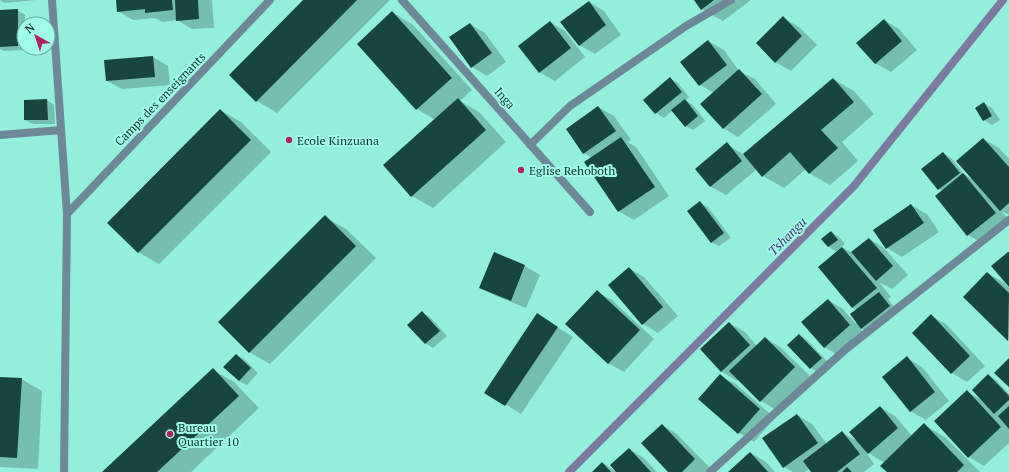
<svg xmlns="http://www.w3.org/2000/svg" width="1009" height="472" font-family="'PT Serif',serif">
<rect width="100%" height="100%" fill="#94eedc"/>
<!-- shadow -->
<path fill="#0003" d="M0,0H36L4,3Z
M117,0H212L214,28L192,29L177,20L162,22L155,18L133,20L118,11Z
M304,0H390L277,113L257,101Z
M696,0H751L723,21L702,9Z
M589,2L604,11L621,35L595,54L579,45Z
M17,10L25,15V50L4,51L0,49V11Z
M392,12L413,25L472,90L460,101L479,112L506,142L433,208L412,196L435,120L417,109Z
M783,18L799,27L817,45L791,71L775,62Z
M884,20L899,29L917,50L891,72L875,63Z
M550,22L565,31L585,57L555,81L539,72Z
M470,24L485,33L506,62L487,76L472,67Z
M708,41L724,50L739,71L755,79L776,104L738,137L723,128L714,93L700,85Z
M153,57L168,66L170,85L122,89L107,81Z
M670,79L678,83L689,97L685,100L693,105L705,121L693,130L685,126L673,110L664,118L656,113L645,100Z
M833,79L854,91L874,114L842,142L858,161L830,185L809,173L806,169L784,188L763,176L757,169L726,195L711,187L696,169L727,144L744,155Z
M47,100L54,105L55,124H33L25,120Z
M984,103L992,108L1000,120L992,125L984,120Z
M598,107L614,116L631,140L627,142L636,147L669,196L634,220L618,211L592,158L584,153Z
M220,110L241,122L271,152L159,264L138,252Z
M983,139L999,148L1009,159V215L1002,211L1009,220L983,244L968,235L936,196L942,191L923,169L943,153L951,158L964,174L972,179Z
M700,203L708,207L731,238L719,246L711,242Z
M911,205L927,214L939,232L902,257L887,248Z
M325,217L346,229L376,258L270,364L249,352Z
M831,232L839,237L845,244L841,247L852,253L869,239L884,248L908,275L892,289L879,282L891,297L888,299L897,311L869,333L859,327L865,335L840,356L824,347L828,300L843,309L856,324L857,310L853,308L819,267L837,252L829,247L822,239Z
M495,254L525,266L540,275L526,308L496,296L481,288Z
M629,268L644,277L678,316L658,333L643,324Z
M987,273L1003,282L1009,288V340L964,297Z
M597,292L612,300L654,339L624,372L608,363Z
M422,313L430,317L447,336L433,348L425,343Z
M931,316L946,324L985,366L967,382L952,373L913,333Z
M729,323L745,332L757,346L765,338L780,347L810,376L776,410L761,401L738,379L737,381L722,372L701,349Z
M552,324L573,337L521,414L486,392Z
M799,335L807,340L829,363L819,373L811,368L788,345Z
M236,355L244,359L258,373L247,385L239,381Z
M907,358L922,367L949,401L926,420L910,411Z
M213,370L234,382L259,408L191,472H104Z
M988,375L996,380L1009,394V443L984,466L969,457L936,421L967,392L982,400Z
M720,376L736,384L775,418L754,442L739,433L700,399Z
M0,378L21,379L42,391L38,469L0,467Z
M880,407L895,416L912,436L924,425L945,437L980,472H888L885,463L865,451L874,464L864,472H813L810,468L805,472H793L784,467L797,415L812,424L827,444L842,433L858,441Z
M662,425L677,434L710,468L706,472H669Z
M629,449L644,458L657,472H593L603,463L615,471Z
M751,453L766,462L775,472H730Z"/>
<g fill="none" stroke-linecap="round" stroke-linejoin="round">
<!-- stream -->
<path stroke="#7c7aa1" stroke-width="8" d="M569,472L854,186L1003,0"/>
</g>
<!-- building -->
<path fill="#18463e" d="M116,0H172L173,10L145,13V9L117,12Z
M175,0H198L199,19L176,21Z
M303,0H357L256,102L229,75Z
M694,0H714L701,10Z
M589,1L606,25L579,46L560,22Z
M18,9V46L0,47V10Z
M392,11L452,78L416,110L357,44Z
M783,16L802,36L775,63L756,43Z
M884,19L902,41L875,64L856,43Z
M550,21L571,48L539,73L518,46Z
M470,23L492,53L471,68L449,37Z
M708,40L727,65L699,86L680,62Z
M153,56L155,77L106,81L104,60Z
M739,69L762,94L723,129L700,104Z
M670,77L682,92L655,114L643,100Z
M833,78L854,102L821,130L838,148L809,174L790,152L762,177L743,154Z
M458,98L486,130L411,197L383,165Z
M47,99L48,120H24V100Z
M685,99L698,116L685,127L671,110Z
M984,102L992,116L983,121L975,108Z
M598,106L616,131L583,154L566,129Z
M220,109L251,140L138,253L107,223Z
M621,137L655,187L618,212L584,162Z
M983,138L1009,167V203L1000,211L956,161Z
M727,142L742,161L710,187L695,169Z
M943,152L960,173L938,190L921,169Z
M963,173L996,213L967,236L935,196Z
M700,201L724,233L711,243L687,211Z
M911,204L924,223L886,249L873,230Z
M325,215L356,246L249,353L218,322Z
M831,231L838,240L828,247L821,239Z
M869,238L893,266L876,281L851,252Z
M842,247L877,288L852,308L818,267Z
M494,252L525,265L511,301L479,288Z
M1008,252H1009V287L991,266Z
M629,267L663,307L642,325L608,285Z
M987,272L1009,293L1008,341L963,297Z
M597,290L640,330L608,364L565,324Z
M879,292L890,306L861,329L850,314Z
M828,299L850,325L824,348L801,322Z
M422,311L440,331L425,344L407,325Z
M537,313L558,327L505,406L484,393Z
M931,314L970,356L951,374L912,333Z
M729,322L750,345L721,372L700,349Z
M799,334L822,358L810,369L787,345Z
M765,337L795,367L760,402L729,371Z
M236,354L251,368L239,381L223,367Z
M907,356L935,392L910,412L882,377Z
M1009,358V387L994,373Z
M213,368L239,396L157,472H102Z
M720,374L760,409L738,434L698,399Z
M988,374L1009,396V400L994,414L972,390Z
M0,377L22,378L17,458L0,457Z
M967,390L1001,427L968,458L934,421Z
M880,406L898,428L868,454L849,432Z
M1009,406V429L998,416Z
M797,414L818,443L783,468L762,438Z
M924,423L964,465L957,472H887L880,466Z
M662,424L695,459L682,472H668L641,443Z
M842,431L860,454L837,472H811L803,461Z
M629,448L651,472H616L610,465Z
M750,452L768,472H728Z
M602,462L611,472H592Z
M847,467L852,472H842Z"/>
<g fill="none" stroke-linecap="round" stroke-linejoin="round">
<!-- minor -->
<path stroke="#6e889a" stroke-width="8" d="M52,0L67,214L64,472
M402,0L590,212
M0,135L61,130
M530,145L570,106L686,26L731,0
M67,214L270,0
M710,472L846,349L1009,220"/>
</g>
<!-- markers -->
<g fill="#af2361" stroke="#a1fbe9" stroke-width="1.5">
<circle cx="289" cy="140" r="4"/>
<circle cx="521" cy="170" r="4"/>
<circle cx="170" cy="434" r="4"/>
</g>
<g text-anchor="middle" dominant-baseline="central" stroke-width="4" stroke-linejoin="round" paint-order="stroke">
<!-- street labels -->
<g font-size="12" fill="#113831" stroke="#a1fbe9">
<text transform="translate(505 98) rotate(49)">Inga</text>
<text transform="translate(160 99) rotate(-46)">Camps des enseignants</text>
</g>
<!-- poi labels -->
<g font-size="12" fill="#113831" stroke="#a1fbe9" text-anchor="start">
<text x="297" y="140">Ecole Kinzuana</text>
<text x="529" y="170">Eglise Rehoboth</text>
<text x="178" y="427">Bureau<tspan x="178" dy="14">Quartier 10</tspan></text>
</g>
<!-- water labels -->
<g font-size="13" font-style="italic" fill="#4c2f75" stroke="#a1fbe9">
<text transform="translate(787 236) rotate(-45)">Tshangu</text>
</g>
</g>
<!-- north arrow -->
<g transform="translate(36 36) rotate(321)"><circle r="19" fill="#a1fbe9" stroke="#67ad9f"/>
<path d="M0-3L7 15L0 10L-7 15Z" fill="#af2361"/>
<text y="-6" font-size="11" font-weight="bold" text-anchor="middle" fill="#113831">N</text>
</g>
</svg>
